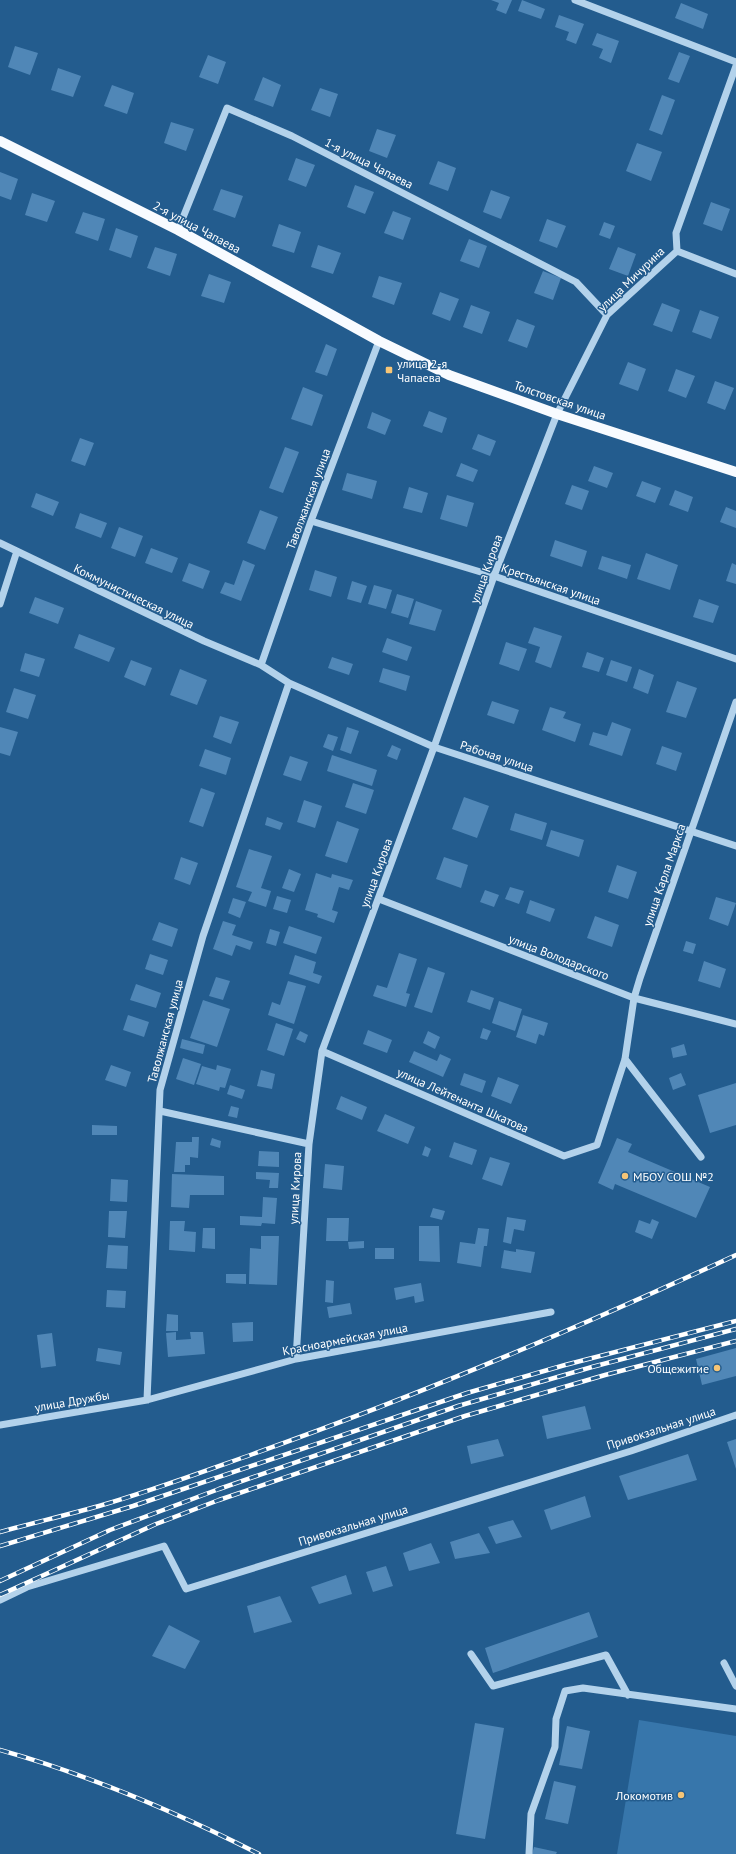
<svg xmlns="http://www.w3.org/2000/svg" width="736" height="1854" font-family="'PT Sans',sans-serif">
<rect width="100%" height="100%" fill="#235c8e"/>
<!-- green -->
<path fill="#3776ab" d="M639,1720L736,1736V1854H617Z"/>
<!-- building -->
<path fill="#5087b7" d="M491,0H512L506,14L496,10L499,3Z
M522,0L545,9L541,19L518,11Z
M681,3L708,14L703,29L675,18Z
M559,15L584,24L576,44L566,40L569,32L555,27Z
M597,33L619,41L611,63L599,58L603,49L592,45Z
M15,46L38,53L30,75L8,67Z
M679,52L690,56L679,83L668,79Z
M208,55L226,62L218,84L199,77Z
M58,68L81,76L73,97L51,90Z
M263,77L281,85L273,107L254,100Z
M112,85L134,93L127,114L104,106Z
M320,88L338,94L330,117L311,110Z
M662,95L675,100L662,135L649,130Z
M171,122L194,129L186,151L164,143Z
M377,129L396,135L387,158L369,151Z
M637,143L662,152L651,181L626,171Z
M296,158L315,165L306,187L288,180Z
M438,161L456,168L448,191L429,184Z
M0,172L18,179L11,200L0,196Z
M355,185L374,192L365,214L347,207Z
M221,189L243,196L235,218L213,210Z
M491,190L510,197L501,219L483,212Z
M32,193L55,201L47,222L25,215Z
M711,202L730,209L722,231L703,224Z
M393,211L411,218L403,240L384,233Z
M83,212L105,219L98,241L75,233Z
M547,219L566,226L557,248L539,241Z
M604,222L615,226L610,239L599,235Z
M279,224L301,232L294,253L272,246Z
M116,228L138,236L131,258L109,250Z
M469,239L487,246L479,268L460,261Z
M318,245L341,253L333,274L311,267Z
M155,247L177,254L170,276L147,268Z
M618,247L636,254L628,276L609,269Z
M543,271L561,278L553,300L534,293Z
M209,274L231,282L224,303L201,296Z
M379,276L402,283L394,305L372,297Z
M440,292L459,299L450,321L432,314Z
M662,303L680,310L672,332L653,325Z
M471,305L490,312L482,334L463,327Z
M700,310L719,317L711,339L692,332Z
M517,319L535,326L527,348L508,341Z
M326,344L337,349L327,376L315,372Z
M628,362L646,369L638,391L619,384Z
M676,369L695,376L686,398L668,391Z
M715,381L734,388L725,410L707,403Z
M303,387L323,395L312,426L291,419Z
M429,411L447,418L442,433L423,426Z
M372,412L391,420L385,435L367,428Z
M478,434L496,441L490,456L472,449Z
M80,438L94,443L85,466L71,461Z
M285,447L299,452L283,493L269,488Z
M461,463L478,470L473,482L456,476Z
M594,466L613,473L607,488L588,481Z
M347,473L377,481L372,499L342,490Z
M642,481L661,488L655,503L636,496Z
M572,485L589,491L582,510L565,504Z
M409,487L428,493L422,513L403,508Z
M675,490L693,497L688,512L669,505Z
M36,493L59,502L53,516L31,507Z
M447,495L474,503L467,527L440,519Z
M726,507L736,511V528L720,522Z
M260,510L278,517L265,550L247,543Z
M80,513L107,523L101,538L75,528Z
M119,527L143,536L135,557L111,548Z
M555,540L587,551L582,567L550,556Z
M151,548L178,558L172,573L145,563Z
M646,553L678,565L670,590L637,579Z
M602,556L631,565L627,579L598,569Z
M243,560L255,565L241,601L220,593L225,582L234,585Z
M189,563L210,571L203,589L182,581Z
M732,563L736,565V584L726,581Z
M315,570L337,577L331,597L309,590Z
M352,581L367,586L361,603L347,599Z
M374,585L392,590L386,609L368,604Z
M397,594L414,599L408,618L391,613Z
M35,597L64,608L58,624L29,613Z
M699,599L719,606L713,623L693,617Z
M416,601L442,610L435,631L409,624Z
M534,627L562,636L551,668L535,662L540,647L528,643Z
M79,634L115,648L109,662L74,648Z
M387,638L412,647L407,661L382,652Z
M506,642L527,649L519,671L499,664Z
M587,652L604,658L599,672L582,667Z
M25,653L45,659L39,677L20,671Z
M332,657L353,664L349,675L328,668Z
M131,660L152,668L145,686L124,677Z
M611,660L632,667L627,682L606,675Z
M383,668L410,676L406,691L379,682Z
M180,669L207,680L197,705L170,695Z
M639,669L654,675L648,694L633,688Z
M677,681L697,688L686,718L666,712Z
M14,688L36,695L28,719L6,712Z
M492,701L519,710L514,724L487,715Z
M550,707L566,712L563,718L581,724L575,742L542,730Z
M220,716L239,722L231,744L213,737Z
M612,722L631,729L622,756L589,745L593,732L607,736Z
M0,727L18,732L10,756L0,753Z
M347,727L359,731L351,754L340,750Z
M328,734L338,737L333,751L323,747Z
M392,745L401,749L397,760L387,756Z
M662,746L682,753L676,771L656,764Z
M205,749L231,758L226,775L199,766Z
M332,755L377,770L372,786L327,771Z
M290,756L308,762L301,781L283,775Z
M353,783L374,790L366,814L345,807Z
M201,788L215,793L203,827L189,822Z
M464,797L489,806L477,838L452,829Z
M304,800L322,806L315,828L297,822Z
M515,813L547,823L542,840L510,830Z
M267,817L283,823L280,830L265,825Z
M337,821L359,829L347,863L325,856Z
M551,830L584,840L579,857L546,846Z
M249,849L272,856L261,888L271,891L266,907L248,901L252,892L236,887Z
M181,857L198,863L190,885L174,879Z
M444,857L468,865L461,888L436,879Z
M617,865L637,872L628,899L608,892Z
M289,869L301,874L294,892L282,888Z
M316,873L331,878L332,874L353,880L349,890L339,887L332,910L338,912L334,923L317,917L318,914L305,910Z
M510,887L524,891L519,904L505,899Z
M485,890L499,895L494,907L480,902Z
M277,896L291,900L287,913L273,909Z
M716,897L736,903L728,926L709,919Z
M233,898L246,902L240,918L228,913Z
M530,900L555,909L550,922L526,913Z
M595,916L619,925L612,947L587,938Z
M223,921L236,925L232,935L253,942L250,950L236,945L232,956L213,949Z
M159,922L178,929L172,947L152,940Z
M289,926L322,937L316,954L283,943Z
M270,929L280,932L276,946L266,943Z
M686,941L696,944L693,954L683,951Z
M399,953L417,959L406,993L410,994L406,1007L373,996L377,985L387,988Z
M150,954L168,960L163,975L145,969Z
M295,955L316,962L313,973L322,976L319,984L289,974Z
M704,961L726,969L720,988L698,981Z
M428,967L445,973L432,1013L414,1007Z
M216,977L230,981L223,1000L209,996Z
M288,981L306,986L294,1024L268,1015L272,1002L280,1005Z
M136,984L161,993L156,1008L130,1000Z
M471,990L494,998L490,1010L467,1002Z
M203,1000L230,1009L217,1047L190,1038Z
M499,1001L522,1009L515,1031L492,1023Z
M128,1015L149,1022L144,1037L123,1030Z
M523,1015L548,1023L544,1036L539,1034L536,1044L516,1037Z
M276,1023L293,1029L284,1056L267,1050Z
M483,1028L491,1031L487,1040L480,1038Z
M368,1030L392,1040L387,1053L363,1044Z
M300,1031L308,1035L305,1043L296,1039Z
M428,1031L440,1037L435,1049L423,1043Z
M182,1039L205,1045L203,1054L180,1048Z
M684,1044L687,1055L673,1058L671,1048Z
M414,1051L437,1061L440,1054L451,1059L443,1077L409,1062Z
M183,1058L201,1064L194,1085L176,1079Z
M111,1065L131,1072L126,1087L105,1080Z
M217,1065L231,1069L225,1088L220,1087L219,1091L196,1084L202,1066L216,1070Z
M261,1070L275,1074L272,1089L257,1086Z
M464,1073L486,1081L482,1093L460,1085Z
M681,1073L686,1085L673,1090L669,1078Z
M498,1077L519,1085L511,1104L491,1096Z
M736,1083V1125L710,1133L698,1095Z
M230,1085L245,1090L242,1099L227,1094Z
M341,1096L367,1107L362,1120L336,1109Z
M231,1106L239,1108L237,1118L228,1116Z
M385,1114L415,1127L408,1144L377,1131Z
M92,1125L117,1126V1135H92Z
M192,1137H199L198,1158L190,1157V1165H185V1172H174L176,1142H192Z
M212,1138L221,1141L220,1148L210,1145Z
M617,1138L632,1144L628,1152L710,1187L696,1218L615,1184L613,1190L598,1183Z
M454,1142L477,1150L472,1165L449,1157Z
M425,1146L431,1149L428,1157L422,1155Z
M259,1151L279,1152V1167L258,1166Z
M490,1157L510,1163L502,1186L482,1179Z
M325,1164L344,1166L342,1190L323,1188Z
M256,1172L279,1173L278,1188H269L270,1180L256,1179Z
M172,1174L224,1176V1195H190L189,1208L171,1207Z
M111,1179L128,1180L127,1202L110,1201Z
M263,1197L277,1198L275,1224L262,1223L261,1226L240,1225V1216L262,1217Z
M433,1208L445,1211L442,1220L430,1217Z
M109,1211H127L125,1238L108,1237Z
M507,1217L526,1220L524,1231L514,1229L511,1244L503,1242Z
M327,1218H349L348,1241H326Z
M652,1219L659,1222L652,1239L635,1232L639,1220L650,1224Z
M170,1221H185L184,1231L196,1232L195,1252L169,1250Z
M419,1226H439L440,1262L419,1261Z
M203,1228H215V1249L202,1248Z
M478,1228L489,1229L487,1246H484L481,1267L457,1263L460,1242L475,1244Z
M261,1236H279L277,1285L249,1284L250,1248L261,1249Z
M364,1241V1248L349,1249L348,1242Z
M108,1245L128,1246L127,1269L106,1268Z
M375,1248H394V1259H375Z
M516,1249L535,1252L531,1273L501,1268L504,1250L516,1252Z
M226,1274H246V1284L226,1283Z
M326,1280L334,1281L333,1303L325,1302Z
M421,1283L424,1301L415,1303L414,1296L396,1300L394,1288Z
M107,1290L126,1291L125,1308L106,1307Z
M350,1303L352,1314L329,1318L327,1307Z
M167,1314L178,1315V1331H166Z
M253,1322V1341L233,1342L232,1323Z
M176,1332V1340L191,1339L190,1332H203L205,1354L168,1357L166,1333Z
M52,1333L56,1366L41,1368L37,1335Z
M98,1348L122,1352L120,1365L96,1361Z
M736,1348V1376L702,1385L696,1359Z
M585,1406L591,1429L547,1439L542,1416Z
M498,1439L504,1456L471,1464L467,1446Z
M736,1439V1469L727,1442Z
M688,1454L697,1480L628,1500L619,1476Z
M585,1496L591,1517L551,1530L544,1510Z
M513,1520L522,1537L496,1544L488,1527Z
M479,1533L490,1553L455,1559L450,1542Z
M431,1543L440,1563L409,1571L403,1553Z
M386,1566L393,1586L373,1592L366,1572Z
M346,1575L352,1594L319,1604L311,1587Z
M280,1596L292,1622L254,1633L247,1606Z
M589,1612L598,1637L493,1673L485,1648Z
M169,1625L200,1641L185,1669L152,1656Z
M475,1723L504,1728L485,1839L456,1834Z
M567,1726L590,1731L582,1769L559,1765Z
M554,1781L576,1786L568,1824L545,1819Z
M534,1847L557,1852L556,1854H532Z"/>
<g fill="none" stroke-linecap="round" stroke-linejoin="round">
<!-- minor -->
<path stroke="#b3d2eb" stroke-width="7" d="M575,0L736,62
M178,230L227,108L292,136L576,282L607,315
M677,251L736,274
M311,521L494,576L736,659
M0,543L204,641L261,665L289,683L434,747L736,846
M0,604L17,551
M261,665L311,521L379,341
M379,899L634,998L736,1024
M322,1051L564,1156L597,1145L625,1059L634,998L640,978L736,702
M625,1059L701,1157
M160,1111L309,1144
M296,1359L309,1144L322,1051L434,747L494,576L557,414L607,315L677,251L676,233L736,66
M147,1400L160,1090L203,936L289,683
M0,1425L147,1400L296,1359L551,1312
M0,1600L27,1587L164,1546L186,1589L631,1451L736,1415
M471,1654L493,1686L606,1655L628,1695
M724,1663L736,1686
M529,1854L531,1814L555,1747L556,1719L565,1691L583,1688L736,1709"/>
<!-- major -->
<path stroke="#f8fbff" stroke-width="10" d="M0,141L178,230L379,341L449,375L557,414L736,472"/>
<defs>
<path id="rail" d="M0,1532C33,1523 67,1515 99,1506C151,1491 202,1472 253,1454C417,1396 578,1328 736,1255
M0,1546L133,1506L467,1393L565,1365L736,1321
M0,1581L110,1530L219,1489L458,1406L592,1367L736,1329
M0,1595L156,1524L219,1500L465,1416L605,1375L736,1341
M0,1750C89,1775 176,1812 259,1854"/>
</defs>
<!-- rail casing -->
<use href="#rail" stroke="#fff" stroke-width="4.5"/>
<!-- rail -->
<use href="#rail" stroke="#235c8e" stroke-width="3" stroke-dasharray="9" stroke-linecap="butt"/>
</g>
<!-- markers -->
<g fill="#f6c576" stroke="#235c8e" stroke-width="1.5">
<rect x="385" y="366" width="8" height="8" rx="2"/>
<circle cx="625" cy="1176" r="4"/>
<circle cx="717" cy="1368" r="4"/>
<circle cx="681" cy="1795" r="4"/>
</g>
<g text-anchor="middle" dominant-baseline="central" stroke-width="3" stroke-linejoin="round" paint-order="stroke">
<!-- street labels -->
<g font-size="12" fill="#fff" stroke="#235c8e">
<text transform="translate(369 163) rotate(27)">1-я улица Чапаева</text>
<text transform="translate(197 227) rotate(28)">2-я улица Чапаева</text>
<text transform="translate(631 279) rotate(-44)">улица Мичурина</text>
<text transform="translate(560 400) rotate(19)">Толстовская улица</text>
<text transform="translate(308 499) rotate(-70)">Таволжанская улица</text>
<text transform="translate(486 569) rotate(-70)">улица Кирова</text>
<text transform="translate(551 584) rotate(19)">Крестьянская улица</text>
<text transform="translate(134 596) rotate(26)">Коммунистическая улица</text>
<text transform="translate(497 756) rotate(18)">Рабочая улица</text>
<text transform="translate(376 873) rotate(-70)">улица Кирова</text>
<text transform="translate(664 875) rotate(-71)">улица Карла Маркса</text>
<text transform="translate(559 957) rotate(21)">улица Володарского</text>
<text transform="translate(165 1031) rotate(-75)">Таволжанская улица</text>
<text transform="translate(463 1100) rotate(24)">улица Лейтенанта Шкатова</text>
<text transform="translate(295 1188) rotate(-87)">улица Кирова</text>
<text transform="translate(345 1339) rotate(-11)">Красноармейская улица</text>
<text transform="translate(72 1401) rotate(-10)">улица Дружбы</text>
<text transform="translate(661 1428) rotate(-18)">Привокзальная улица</text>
<text transform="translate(353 1525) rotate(-17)">Привокзальная улица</text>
</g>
<!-- poi labels -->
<g font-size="12" fill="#fff" stroke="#235c8e" text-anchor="start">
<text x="397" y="363">улица 2-я<tspan x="397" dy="14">Чапаева</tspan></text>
<text x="633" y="1176">МБОУ СОШ №2</text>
<text x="709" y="1368" text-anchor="end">Общежитие</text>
<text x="673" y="1795" text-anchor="end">Локомотив</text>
</g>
</g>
</svg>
